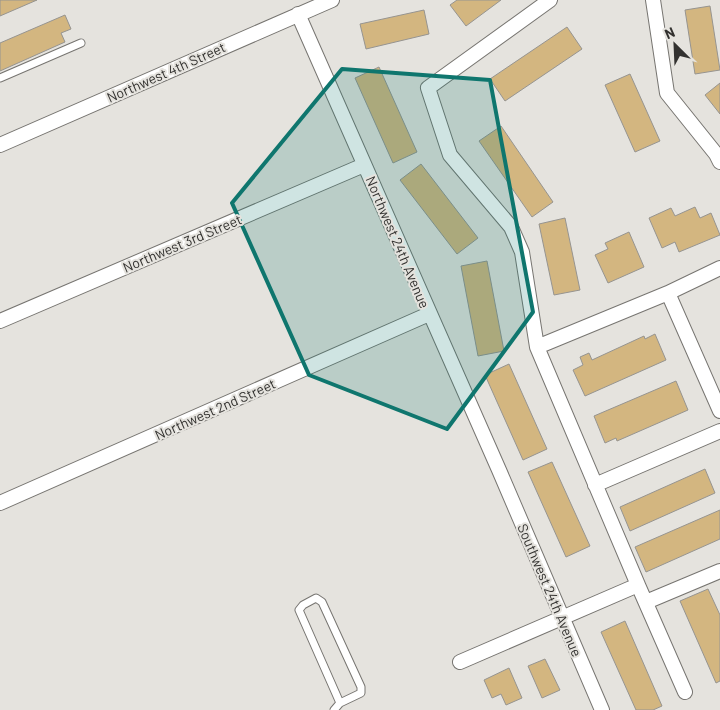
<svg xmlns="http://www.w3.org/2000/svg" width="720" height="710" font-family="Barlow,sans-serif">
<rect width="100%" height="100%" fill="#e5e3de"/>
<!-- building -->
<path fill="#d3b680" stroke="#969490" d="M0,0H37L0,16Z
M457,0H501L466,26L450,5Z
M710,6L720,70L695,74L685,10Z
M424,10L429,34L366,49L360,24Z
M65,15L71,29L61,33L65,42L0,71V43Z
M567,27L582,49L505,101L490,79Z
M379,67L417,152L393,163L355,78Z
M630,74L660,141L635,152L605,85Z
M720,83V114L705,95Z
M501,126L553,202L532,217L479,141Z
M421,164L478,238L457,254L400,180Z
M695,207L700,218L711,213L720,235L679,252L675,242L662,248L649,218L671,208L675,216Z
M565,218L580,290L554,295L539,224Z
M629,232L644,267L608,283L595,255L608,249L605,243Z
M487,261L504,351L478,356L461,266Z
M655,334L666,360L585,396L573,370L583,365L580,357L589,353L592,360L644,336L645,339Z
M509,364L547,449L523,460L485,375Z
M676,381L688,410L617,441L616,438L605,443L594,416Z
M552,462L590,546L566,557L528,472Z
M705,469L715,493L630,531L620,507Z
M720,510V539L646,572L635,547Z
M708,589L720,615V681L716,683L680,601Z
M625,621L662,706L653,710H636L601,632Z
M545,659L560,690L542,698L528,666Z
M509,668L522,698L506,705L501,694L492,698L484,680Z"/>
<g fill="none" stroke-linecap="round" stroke-linejoin="round">
<defs>
<path id="service" d="M0,78L81,43
M334,710L340,703L361,693V687L322,602L316,598L303,605L299,610L340,703"/>
<path id="minor" d="M550,0L428,88L450,155L511,227L522,252L537,347L638,585
M653,0L667,93L716,154L720,162
M298,14L499,470L602,710
M0,145L332,0
M668,293L720,268
M0,321L364,165
M537,347L668,293L720,411
M595,485L720,431
M0,503L429,314
M646,602L720,571
M460,662L638,585L685,692"/>
</defs>
<!-- service casing -->
<use href="#service" stroke="#777571" stroke-width="9"/>
<!-- minor casing -->
<use href="#minor" stroke="#777571" stroke-width="16"/>
<!-- service -->
<use href="#service" stroke="#fff" stroke-width="7"/>
<!-- minor -->
<use href="#minor" stroke="#fff" stroke-width="14"/>
</g>
<!-- marked area -->
<path fill="#0f766e" fill-opacity="0.2" stroke="#0f766e" stroke-width="4" stroke-linejoin="round" d="M342,69L490,80L533,312L447,429L309,375L232,203Z"/>
<g text-anchor="middle" dominant-baseline="central" stroke-width="4" stroke-linejoin="round" paint-order="stroke">
<!-- street labels -->
<g font-size="14" fill="#32312f" stroke="#e5e3de">
<text transform="translate(166 72) rotate(-24)">Northwest 4th Street</text>
<text transform="translate(398 242) rotate(67)">Northwest 24th Avenue</text>
<text transform="translate(182 243) rotate(-23)">Northwest 3rd Street</text>
<text transform="translate(215 409) rotate(-24)">Northwest 2nd Street</text>
<text transform="translate(550 590) rotate(67)">Southwest 24th Avenue</text>
</g>
</g>
<!-- north arrow -->
<g transform="translate(675 45) rotate(336)" stroke="#e5e3de" stroke-width="4" paint-order="stroke">
<path d="M0-4L9 19L0 12L-9 19Z" fill="#32312f"/>
<text y="-8" font-size="14" font-weight="bold" text-anchor="middle" fill="#32312f">N</text>
</g>
</svg>
